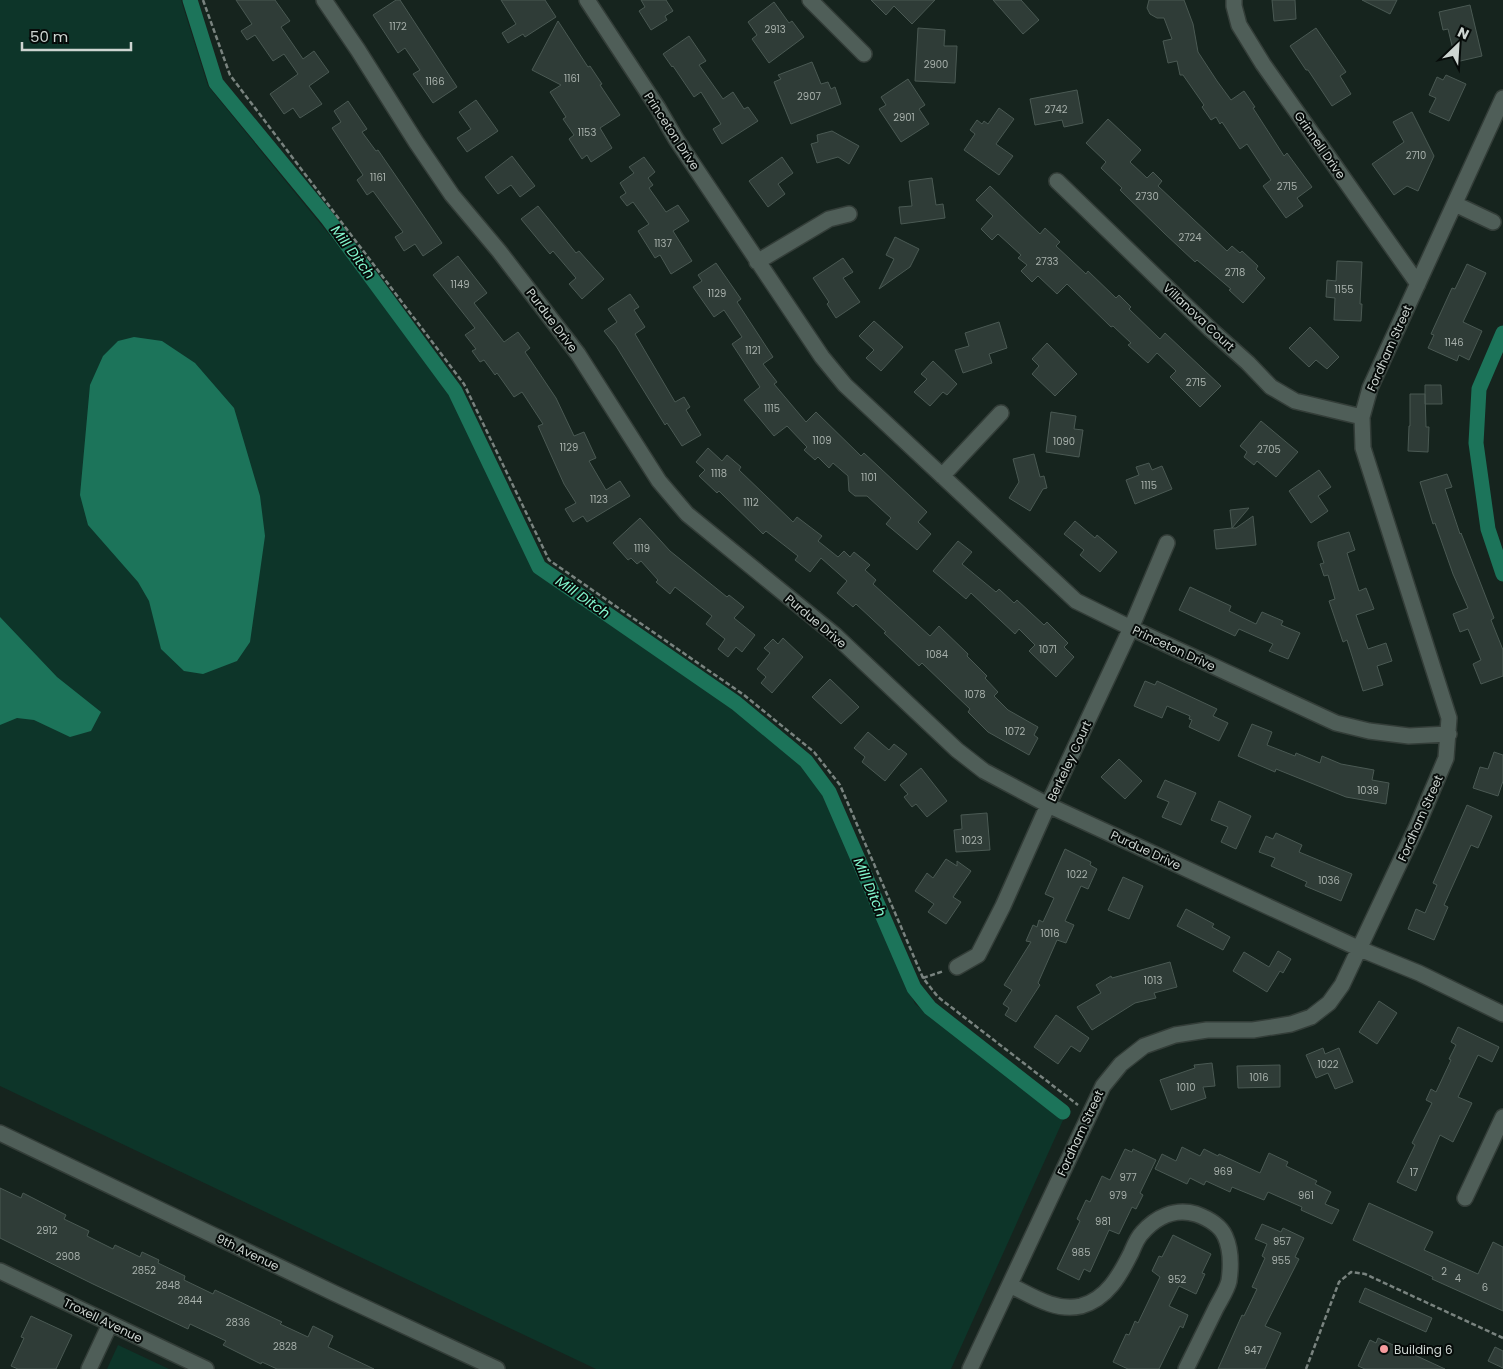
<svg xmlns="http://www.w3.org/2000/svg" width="1503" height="1369" font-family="Poppins,sans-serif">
<rect width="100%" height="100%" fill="#16241e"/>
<!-- green -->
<path fill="#0d3529" d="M0,0H181L208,86L394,314L459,408L538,575L737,707L802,765L822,790L915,1004L1064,1118L951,1369H596L0,1086Z
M118,1345L169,1369H107Z"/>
<!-- water -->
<path fill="#1c745a" d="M134,337L162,341L195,363L234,408L260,496L265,536L250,642L237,661L203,674L184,671L161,649L149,601L138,582L88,525L80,495L90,385L103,356L118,341Z
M0,617L57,677L101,712L91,731L70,737L34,720L17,718L0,725Z"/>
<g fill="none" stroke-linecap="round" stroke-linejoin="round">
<!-- canal -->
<path stroke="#1c745a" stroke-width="15" d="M190,0L216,83L328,219L455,391L539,567L736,703L806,761L829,792L914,988L930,1008L1063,1112
M1503,333L1479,389L1476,443L1488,529L1503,574"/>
</g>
<!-- building -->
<path fill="#2f3c37" stroke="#4a5953" d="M236,0H275L290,21L281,27L303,59L314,51L329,72L309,86L322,104L300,118L293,108L284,114L270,94L298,74L284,54L273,61L255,35L247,40L241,31L252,24Z
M396,0H400L457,87L433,103L413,74L420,70L405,48L398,53L373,15Z
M501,0H545L556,17L525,37L523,34L508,43L502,33L516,24Z
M641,0H666L673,11L665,16L667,20L651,30L639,11L645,7Z
M871,0H935L912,24L894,6L886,15Z
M993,0H1021L1039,20L1023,34Z
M1149,0H1184L1193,24L1198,52L1217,81L1231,100L1244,91L1255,107L1253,108L1284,156L1287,153L1312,187L1297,198L1303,206L1286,218L1263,186L1271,180L1247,144L1240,149L1222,122L1220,124L1216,117L1211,120L1202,107L1204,105L1183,75H1180L1177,61L1168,63L1163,41L1172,39L1164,18H1157L1150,14L1147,8Z
M1272,0H1295L1296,19L1274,21Z
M1362,0H1397L1390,14Z
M774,2L789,23L792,21L804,37L769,63L752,39L757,35L748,22Z
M1470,5L1482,56L1456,62L1448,29L1443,30L1439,12Z
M558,21L588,67L590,66L602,84L600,85L620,115L600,128L612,148L591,162L587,155L582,159L569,139L574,135L563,119L566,117L550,92L561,85L532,70Z
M918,28L945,30L944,46H957L955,83L915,81Z
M1316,28L1346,72L1340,76L1351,94L1332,106L1308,70H1306L1290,46Z
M689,36L706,61L699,65L723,99L733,92L744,109L748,107L758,121L722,144L713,129L721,124L701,92L694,97L673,66L672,67L663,54Z
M812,62L821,84L828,82L831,89L835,87L841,104L791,124L774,82L781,79L778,75Z
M1446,75L1466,84L1449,121L1429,112L1436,98L1429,95L1437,77L1443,80Z
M908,79L925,105L919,109L929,124L901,142L879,109L886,105L881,97Z
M1077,90L1083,123L1064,127L1062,120L1035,125L1030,99Z
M476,100L498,131L467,152L457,138L471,129L459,112Z
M348,101L367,129L362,132L376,151L378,150L442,243L423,256L415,244L404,251L395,237L403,232L373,191L367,195L357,180L363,175L332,128L341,122L334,111Z
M999,108L1014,119L996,144L1013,156L999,175L964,150L975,134L970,130L977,120L982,124L984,121L988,124Z
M1412,112L1434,156L1418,191L1407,186L1394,195L1372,164L1404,142L1393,122Z
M1108,119L1141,150L1130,162L1147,178L1153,172L1162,181L1158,186L1227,251L1232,246L1240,253L1242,251L1258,266L1256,269L1265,278L1243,303L1229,290L1231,289L1197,260L1195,262L1164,233L1120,190L1122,188L1101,168L1106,162L1086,143Z
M832,131L859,146L849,164L838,157L817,163L811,144L818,142L817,135Z
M512,156L535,186L520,197L511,185L498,194L485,177Z
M644,157L655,172L648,178L653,185L649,188L666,212L678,205L689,221L673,231L692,261L671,274L660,255L655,258L638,231L649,224L633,202L627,206L620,197L626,193L620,183L634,173L629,167Z
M782,157L793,173L778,184L785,194L768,207L749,181Z
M932,178L936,205L943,204L945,218L901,224L899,207L912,206L909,181Z
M990,186L1040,234L1045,228L1060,242L1056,246L1086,274L1088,271L1116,298L1119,295L1131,307L1129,309L1160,339L1165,333L1221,386L1200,407L1170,377L1176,371L1157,353L1148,363L1128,345L1131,343L1113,326L1111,327L1067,284L1057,294L1038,276L1032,282L1021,271L1027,265L1018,258L1021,255L998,234L992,240L981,229L993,216L976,200Z
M538,206L576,253L579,251L604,279L582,299L569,284L576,278L553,251L550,254L521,219Z
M895,237L919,249L910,267L879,289L894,259L886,255Z
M458,256L487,293L474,303L504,342L518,332L530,348L525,352L556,398L574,436L584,432L596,458L589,461L606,490L620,481L630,496L587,522L583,516L573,522L565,509L576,503L564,484L538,426L543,424L522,392L514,397L497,373L495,375L484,360L480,362L472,351L476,349L465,335L475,328L433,275Z
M843,258L853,272L843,278L860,302L836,318L827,304L829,302L813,278Z
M1337,261L1362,262L1360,304H1362L1361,321L1334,320L1335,298L1326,297L1327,280L1336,281Z
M716,263L741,299L737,302L773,357L763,364L777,382L774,384L806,422L816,412L861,456L864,453L927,512L918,522L931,534L917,550L886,524L891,518L867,496H855L849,491L848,476L833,463L829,468L818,457L815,460L804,450L807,447L787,426L774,436L744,400L760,387L732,344L742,337L724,310L714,317L693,287L702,281L698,275Z
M1467,264L1486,273L1463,322L1482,331L1469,360L1459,355L1457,361L1428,348L1434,335L1431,334L1452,288L1455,289Z
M630,294L639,307L634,310L645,327L635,334L675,402L684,397L690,407L686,410L701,435L682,446L667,423L665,425L616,346L604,331L617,322L608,309Z
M874,321L903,347L881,371L866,358L874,350L859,336Z
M999,322L1007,348L989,354L992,363L963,373L955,350L969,346L965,333Z
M1310,327L1339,357L1327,369L1316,360L1309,367L1289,348Z
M1047,343L1077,374L1055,396L1032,374L1039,366L1032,359Z
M933,361L957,384L947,395L943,392L930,406L914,392L927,379L921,374Z
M1425,385H1441L1442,404H1425Z
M1410,394H1425L1426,427H1429L1428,452L1408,451L1409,426H1410Z
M1051,412L1076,416L1074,429L1083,430L1079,457L1046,452Z
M1261,421L1298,452L1276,477L1257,461L1254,465L1244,457L1247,452L1240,446Z
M708,448L722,461L727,455L741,467L739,470L793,522L797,517L822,536L818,541L838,557L844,551L850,557L854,552L870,565L865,570L876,580L873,584L930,636L939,626L968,654L967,656L987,676L985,678L998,692L994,696L1008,710L1038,727L1034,735L1038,738L1029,755L988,732L968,712L970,709L922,663L919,666L884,633L886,632L856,604L853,607L837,593L847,581L821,558L810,572L795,560L798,556L766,531L763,534L719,491L717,493L699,476L705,470L696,462Z
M1034,454L1040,477L1044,476L1047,488L1043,489L1030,511L1009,498L1019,482L1013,459Z
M1149,463L1152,470L1162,466L1172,489L1135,504L1126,480L1139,475L1136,467Z
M1319,470L1331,487L1318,496L1328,511L1311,523L1289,491Z
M1447,474L1452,487L1445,489L1460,534L1461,533L1494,618L1491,620L1503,650V676L1481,684L1473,664L1481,660L1468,629L1460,632L1453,614L1468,608L1453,574L1435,523L1433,524L1420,482Z
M1249,508L1232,528H1236L1253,516L1256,545L1216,549L1214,530L1232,528L1230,510Z
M640,518L670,551L727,597L729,595L744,607L734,618L755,635L742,652L736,647L728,657L718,649L725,639L706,624L712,616L675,587L670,594L656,582L658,580L641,561L637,564L631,558L628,560L613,543Z
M1075,521L1095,538L1097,535L1117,552L1100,572L1080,555L1084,550L1064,534Z
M1349,532L1355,550L1347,553L1359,591L1366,588L1374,609L1356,615L1368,649L1386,643L1392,661L1377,666L1383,685L1363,691L1347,640L1343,642L1329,601L1335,599L1328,575L1324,576L1320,564L1324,563L1318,546V542Z
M958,541L972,552L962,564L996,592L999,589L1014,603L1017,600L1044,625L1047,622L1068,643L1064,647L1074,657L1056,677L1029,651L1035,645L1019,629L1015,634L971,593L966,599L933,571Z
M1190,587L1231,606L1229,611L1256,624L1262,612L1283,621L1281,625L1300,633L1288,659L1269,651L1273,644L1239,629L1235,636L1179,610Z
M783,638L803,657L772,693L761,683L766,677L757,669L770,653L764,648L773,639L778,644Z
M830,679L859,707L841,724L812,697Z
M1145,681L1155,685L1157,681L1217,709L1213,716L1228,723L1219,741L1189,727L1192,720L1189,719L1190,716L1167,706L1162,718L1134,706Z
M1252,724L1272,732L1267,745L1295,756L1296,753L1320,763L1322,756L1341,764L1374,770L1372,780L1389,783L1386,804L1346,797L1276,769L1275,772L1238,756Z
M868,732L889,750L894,744L907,754L885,781L862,762L865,757L854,748Z
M1494,752L1503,755V781L1498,796L1473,788L1480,767L1488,769Z
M1119,759L1142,781L1125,799L1101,777Z
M921,768L947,801L927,817L916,804L912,807L904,797L908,794L900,785Z
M1165,780L1196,793L1181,825L1162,817L1169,802L1157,797Z
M1219,801L1251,816L1236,849L1221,842L1228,827L1211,820Z
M1467,805L1492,816L1478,848L1471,845L1444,905L1448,907L1434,940L1408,929L1416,909L1425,913L1437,885L1433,883Z
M987,813L990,850L956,852L954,830L962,829L961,815Z
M1276,833L1302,845L1299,852L1352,874L1341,901L1305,886L1307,882L1271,866L1275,858L1259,852L1266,836L1273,839Z
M1065,849L1091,862L1090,865L1097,869L1088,889L1081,886L1065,921L1074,925L1066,943L1057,940L1038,983L1040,985L1016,1022L1005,1015L1009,1008L1003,1004L1012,990L1004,985L1031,942L1026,941L1033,925L1037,927L1039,920L1043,922L1054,898L1045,894Z
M946,859L957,866V861L971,871L953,897L961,902L946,924L928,912L934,904L915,891L927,873L933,878Z
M1123,877L1143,886L1129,919L1108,910Z
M1186,909L1214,924L1212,927L1230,937L1223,950L1177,926Z
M1278,951L1291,959L1283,973L1280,971L1267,992L1233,971L1244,952L1269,967Z
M1170,962L1177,987L1154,993L1156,998L1135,1003L1092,1030L1077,1007L1101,993L1096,985L1111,976L1112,978Z
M1379,1001L1397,1013L1377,1044L1359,1032Z
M1056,1015L1089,1038L1080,1052L1071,1046L1058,1064L1034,1047Z
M1458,1027L1499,1047L1492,1062L1478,1055L1458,1097L1472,1103L1453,1142L1440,1135L1416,1191L1397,1182L1415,1145L1412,1143L1432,1103L1426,1100L1431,1089L1436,1092L1451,1060L1449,1059L1456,1045L1451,1042Z
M1323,1048L1325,1054L1339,1048L1353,1082L1335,1089L1328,1073L1316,1078L1306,1055Z
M1212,1063L1215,1086L1203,1087L1206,1098L1171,1110L1160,1080L1195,1068L1194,1065Z
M1280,1065V1087L1238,1088L1237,1066Z
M1182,1147L1200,1156L1204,1149L1218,1156L1219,1154L1260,1173L1269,1153L1288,1162L1286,1166L1317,1181L1315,1184L1331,1192L1325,1204L1339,1210L1332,1224L1301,1210L1302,1207L1268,1192L1264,1200L1232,1187L1230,1192L1206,1181L1204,1185L1190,1178L1187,1184L1155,1169L1162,1154L1176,1161Z
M1125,1149L1132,1152L1133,1149L1156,1160L1140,1193L1143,1195L1136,1209L1132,1207L1119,1234L1109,1230L1090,1272L1084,1269L1079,1280L1057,1269L1080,1221L1077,1219L1086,1200L1090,1202L1102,1176L1110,1180Z
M0,1188L21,1198L23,1193L66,1215L64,1219L89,1231L87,1236L113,1249L115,1245L140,1257L142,1252L159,1260L158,1263L185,1276L184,1280L213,1294L215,1290L282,1322L280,1324L308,1337L313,1326L333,1336L328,1347L374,1369H277L262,1362L261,1364L223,1345L226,1341L190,1324L188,1329L93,1284L0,1238Z
M1369,1203L1433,1232L1424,1250L1478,1274L1493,1242L1503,1247V1311L1432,1279L1433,1277L1353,1240Z
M1262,1224L1281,1232L1283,1228L1304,1238L1295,1257L1299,1259L1265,1326L1281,1333L1265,1369H1218L1242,1315L1244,1316L1257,1289L1252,1287L1265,1258L1262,1256L1267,1244L1255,1239Z
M1173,1235L1211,1254L1202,1273L1205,1274L1196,1294L1179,1286L1169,1306L1188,1315L1183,1328L1180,1326L1159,1369H1128L1113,1362L1126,1334L1129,1335L1135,1321L1138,1323L1160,1277L1152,1271L1159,1256L1162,1257Z
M1365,1288L1432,1318L1426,1332L1359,1302Z
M31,1316L72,1335L56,1369H18L11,1366L24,1338L21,1337Z
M1378,1338L1445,1369H1365L1358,1366L1370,1340L1376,1343Z
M1495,1347L1503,1351V1368L1488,1361Z"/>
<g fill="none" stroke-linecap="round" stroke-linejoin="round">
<defs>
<path id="street" d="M324,0L358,50L416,142L452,195L499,251L578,354L659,481L687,514L835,635L957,750L984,771L1048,805L1360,949L1419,973L1503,1014
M587,0L658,108L676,139L822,357L845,385L1076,601L1131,628L1336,723L1369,731L1409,736L1449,734
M810,0L864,54
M1234,0V6L1239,25L1263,64L1418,284
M1057,181L1210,329L1248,363L1271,387L1295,401L1362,417
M1455,204L1493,222
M757,262L829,219L849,214
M942,476L1001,413
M957,967L978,955L1003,906L1048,805L1131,628L1167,543
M1465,1198L1503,1117
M0,1271L206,1369
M1010,1285C1032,1296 1056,1312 1081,1306C1107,1299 1120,1275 1131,1253C1134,1246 1137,1238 1142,1233C1156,1217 1175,1208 1196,1214C1207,1218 1220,1225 1225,1236C1231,1249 1231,1267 1229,1281C1227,1290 1220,1300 1216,1308C1206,1328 1196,1349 1186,1369
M89,1369L110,1324
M970,1369L1103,1086L1121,1064L1144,1046L1175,1035L1207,1030H1253L1291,1024L1311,1017L1329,1003L1342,985L1418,824L1446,758L1449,718L1363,448L1362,417L1370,388L1503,98"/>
<path id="secondary" d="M0,1133L336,1294L497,1369"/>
</defs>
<!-- street casing -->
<use href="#street" stroke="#333d38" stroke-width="18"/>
<!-- secondary casing -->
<use href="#secondary" stroke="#333d38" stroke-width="18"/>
<!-- path -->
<path stroke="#79837f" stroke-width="2.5" stroke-dasharray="5 2.5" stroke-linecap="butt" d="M203,0L230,75L464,384L549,560L744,695L814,752L840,785L923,978L938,997L1078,1105
M923,978L944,971
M1306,1369L1339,1282L1351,1272L1365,1274L1503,1338"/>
<!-- street -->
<use href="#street" stroke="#4f5e58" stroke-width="15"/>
<!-- secondary -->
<use href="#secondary" stroke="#4f5e58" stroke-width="15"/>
</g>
<!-- markers -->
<circle fill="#f59b9d" stroke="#060b09" stroke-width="2" cx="1384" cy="1349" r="5"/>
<g text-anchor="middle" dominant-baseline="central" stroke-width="4" stroke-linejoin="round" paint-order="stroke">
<!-- number labels -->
<g font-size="10" fill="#a6afaa">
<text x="398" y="26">1172</text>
<text x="775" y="29">2913</text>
<text x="936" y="64">2900</text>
<text x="572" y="78">1161</text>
<text x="435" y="81">1166</text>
<text x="809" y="96">2907</text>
<text x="1056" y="109">2742</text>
<text x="904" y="117">2901</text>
<text x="587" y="132">1153</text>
<text x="1416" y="155">2710</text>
<text x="378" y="177">1161</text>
<text x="1287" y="186">2715</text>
<text x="1147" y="196">2730</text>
<text x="1190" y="237">2724</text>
<text x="663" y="243">1137</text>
<text x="1047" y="261">2733</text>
<text x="1235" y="272">2718</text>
<text x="460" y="284">1149</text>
<text x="1344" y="289">1155</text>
<text x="717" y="293">1129</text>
<text x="1454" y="342">1146</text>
<text x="753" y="350">1121</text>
<text x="1196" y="382">2715</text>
<text x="772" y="408">1115</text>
<text x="822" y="440">1109</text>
<text x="1064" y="441">1090</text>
<text x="569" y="447">1129</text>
<text x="1269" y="449">2705</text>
<text x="719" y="473">1118</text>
<text x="869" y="477">1101</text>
<text x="1149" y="485">1115</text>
<text x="599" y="499">1123</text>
<text x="751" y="502">1112</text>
<text x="642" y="548">1119</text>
<text x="1048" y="649">1071</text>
<text x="937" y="654">1084</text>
<text x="975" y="694">1078</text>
<text x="1015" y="731">1072</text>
<text x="1368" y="790">1039</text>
<text x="972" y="840">1023</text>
<text x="1077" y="874">1022</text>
<text x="1329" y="880">1036</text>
<text x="1050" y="933">1016</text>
<text x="1153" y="980">1013</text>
<text x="1328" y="1064">1022</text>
<text x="1259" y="1077">1016</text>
<text x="1186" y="1087">1010</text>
<text x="1223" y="1171">969</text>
<text x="1414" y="1172">17</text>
<text x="1128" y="1177">977</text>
<text x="1118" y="1195">979</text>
<text x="1306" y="1195">961</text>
<text x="1103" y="1221">981</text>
<text x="47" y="1230">2912</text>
<text x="1282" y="1241">957</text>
<text x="1081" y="1252">985</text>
<text x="68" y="1256">2908</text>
<text x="1281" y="1260">955</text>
<text x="144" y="1270">2852</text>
<text x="1444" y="1271">2</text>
<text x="1458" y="1278">4</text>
<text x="1177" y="1279">952</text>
<text x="168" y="1285">2848</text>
<text x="1485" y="1287">6</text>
<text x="190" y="1300">2844</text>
<text x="238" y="1322">2836</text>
<text x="285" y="1346">2828</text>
<text x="1253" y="1350">947</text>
</g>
<!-- street labels -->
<g font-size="12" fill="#cdd5d1" stroke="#060b09">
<text transform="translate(672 131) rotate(57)">Princeton Drive</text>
<text transform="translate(1320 145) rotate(55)">Grinnell Drive</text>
<text transform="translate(1199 317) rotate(43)">Villanova Court</text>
<text transform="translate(552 320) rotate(53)">Purdue Drive</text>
<text transform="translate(1389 348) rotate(-66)">Fordham Street</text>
<text transform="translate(816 621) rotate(40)">Purdue Drive</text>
<text transform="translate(1174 648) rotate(25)">Princeton Drive</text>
<text transform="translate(1069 761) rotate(-65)">Berkeley Court</text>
<text transform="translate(1420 818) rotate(-66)">Fordham Street</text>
<text transform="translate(1146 850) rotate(25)">Purdue Drive</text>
<text transform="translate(1080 1133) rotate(-65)">Fordham Street</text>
<text transform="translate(248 1252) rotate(26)">9th Avenue</text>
<text transform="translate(103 1320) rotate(26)">Troxell Avenue</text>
</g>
<!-- poi labels -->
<g font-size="12" fill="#cdd5d1" stroke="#060b09" text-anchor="start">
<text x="1394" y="1349">Building 6</text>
</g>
<!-- water labels -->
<g font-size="14" font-style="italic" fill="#84f8cf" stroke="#060b09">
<text transform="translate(353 252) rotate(53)">Mill Ditch</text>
<text transform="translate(583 597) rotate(35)">Mill Ditch</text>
<text transform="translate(870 887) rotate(67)">Mill Ditch</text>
</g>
</g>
<!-- north arrow -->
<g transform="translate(1458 45) rotate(25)" stroke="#060b09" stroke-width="4" paint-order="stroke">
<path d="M0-4L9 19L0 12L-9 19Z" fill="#cdd5d1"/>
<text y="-8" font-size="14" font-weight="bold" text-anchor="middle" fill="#cdd5d1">N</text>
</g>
<!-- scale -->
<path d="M22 42v8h109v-8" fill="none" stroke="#cdd5d1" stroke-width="2.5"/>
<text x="30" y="42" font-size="15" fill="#cdd5d1" stroke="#060b09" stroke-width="4" paint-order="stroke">50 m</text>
</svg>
